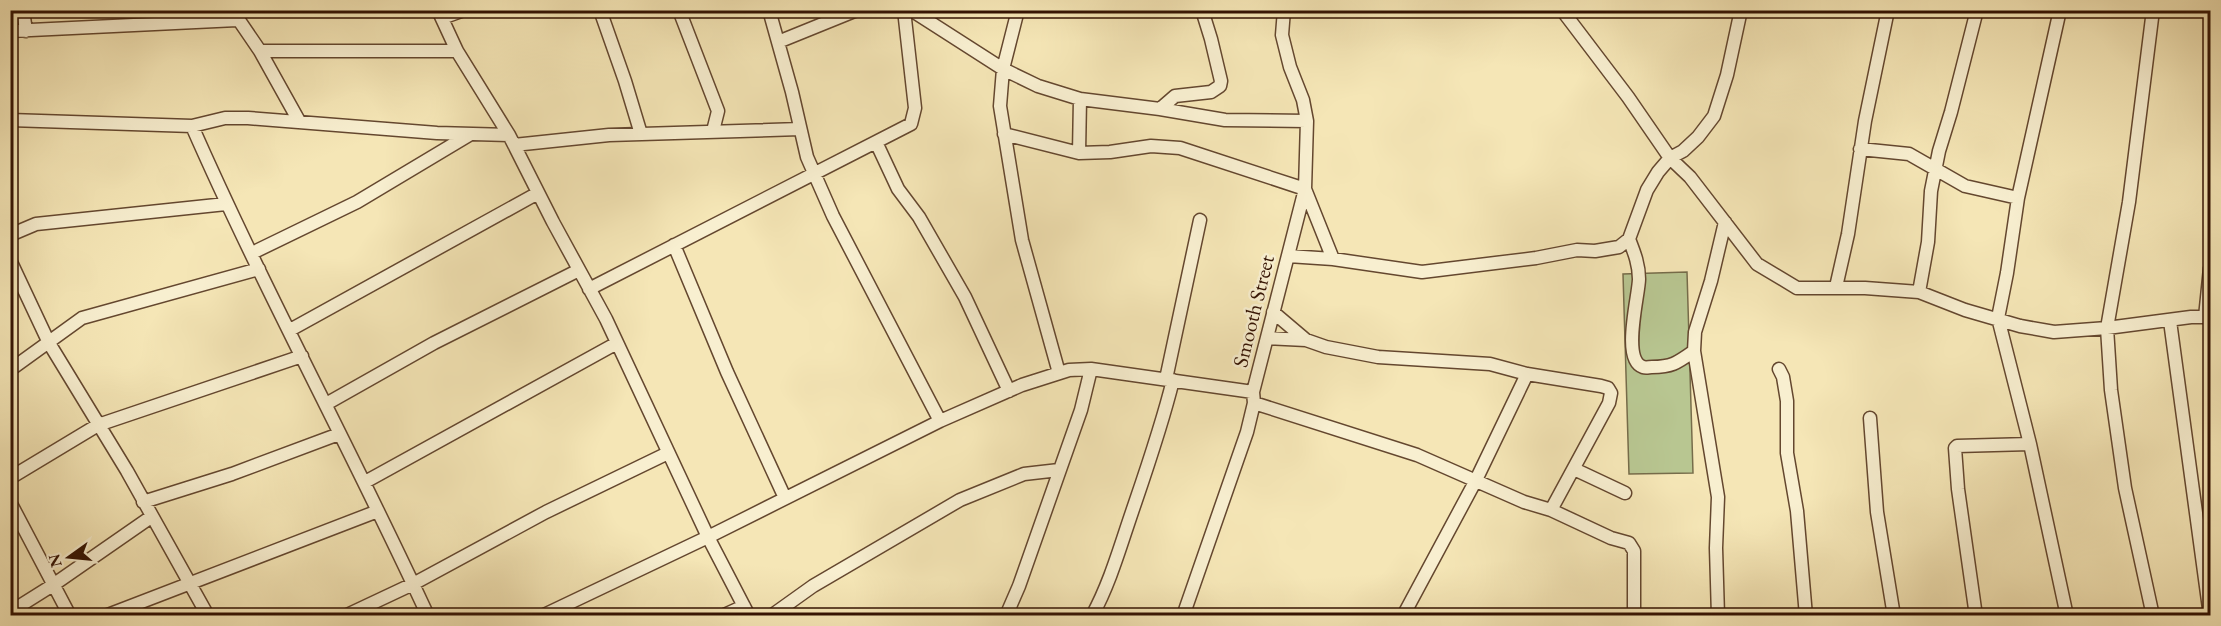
<svg xmlns="http://www.w3.org/2000/svg" width="2221" height="626" font-family="'EB Garamond',serif">
<rect width="100%" height="100%" fill="#f5e6b6"/>
<filter id="stains"><feTurbulence type="fractalNoise" baseFrequency=".00333" numOctaves="4"/><feColorMatrix values="0 0 0 0 .2 0 0 0 0 .09 0 0 0 0 .02 0 0 0 .5 -.17"/></filter>
<radialGradient id="worn" r=".72"><stop offset=".6" stop-color="#630" stop-opacity="0"/><stop offset="1" stop-color="#630" stop-opacity=".3"/></radialGradient>
<!-- green -->
<path fill="#b8c691" stroke="#766c4a" stroke-width="1.5" d="M1687,272L1693,473L1629,474L1623,274Z"/>
<g fill="none" stroke-linecap="round" stroke-linejoin="round">
<defs>
<path id="minor" d="M23,10L26,31
M232,10L260,51L299,121
M438,10L457,51L509,135L553,222L606,319L708,537L749,616
M600,10L625,81L641,134
M679,10L718,111L713,131
M769,10L792,92L807,157L833,216L940,421
M911,10L1003,69L1038,86L1080,99L1160,109L1225,120L1307,121
M1018,10L1003,69L1000,106L1022,240L1059,373
M1562,10L1628,97L1670,158L1690,177L1757,264L1797,288H1865L1919,292L1965,310L2020,326L2054,332L2107,328L2191,317H2210
M2060,10L2018,198L2007,273L1998,318L2030,444L2067,616
M2153,10L2129,202L2107,328L2111,390L2125,488L2153,616
M442,18L464,10
M10,31L237,20
M778,42L857,10
M260,51H457
M1160,109L1175,96L1211,92L1220,86L1221,81L1211,39L1202,10
M10,120L192,126L225,118H248L437,133L509,135
M192,126C265,292 352,451 428,616
M1004,134L1079,153L1110,152L1151,146L1180,148L1305,189L1333,259
M876,142L898,189L919,217L965,297L1009,391
M514,145L609,135L800,129
M1860,149L1909,154L1965,186L2018,198
M1079,153L1080,99
M10,235L36,224L226,204
M1629,239C1634,252 1639,264 1639,279C1639,295 1621,360 1643,367C1646,368 1649,367 1652,367C1672,367 1677,363 1694,351
M674,245L727,372L785,498
M252,253L357,202L469,135
M1288,256L1333,259L1422,272L1536,258L1577,250L1595,251L1619,247L1629,239L1647,190L1658,172L1670,158L1683,151L1698,137L1714,116L1727,75L1741,10
M10,260L49,343L127,471L208,616
M1836,287L1848,234L1865,121L1888,10
M589,289L911,124L915,108L904,10
M1919,292L1928,242L1931,191L1939,151L1951,112L1977,10
M1273,312L1306,340L1326,347L1378,357L1490,364L1527,374L1601,386L1608,388L1611,393L1609,403L1551,510
M2205,317L2210,268
M2170,321L2210,616
M290,330L538,193
M1267,338L1306,340
M1779,369L1783,377L1787,401V453L1797,511L1806,616
M10,370L82,318L259,269
M1166,379L1200,220
M1254,403L1417,455L1524,502L1551,510L1611,538L1629,543L1634,551V616
M326,404L434,343L579,270
M1870,418L1877,512L1894,616
M1574,469L1625,493
M10,478L98,425L302,356
M365,482L617,343
M10,502L70,616
M143,502L232,474L339,434
M10,612L53,585L151,517
M105,616L378,511
M345,616L413,584L546,512L668,453
M542,616L708,537L940,421L1022,385L1069,370L1091,369L1253,392
M722,616L744,606
M771,616L813,586L960,500L1024,474L1059,470
M1006,616L1019,586L1081,410L1091,369
M1092,616C1110,583 1120,547 1132,512C1147,468 1162,425 1173,380
M1183,616L1247,432L1254,403L1253,392L1305,189L1307,121L1303,100L1290,67L1282,35L1284,10
M1403,616L1476,480L1527,374
M1718,616L1716,548L1718,497L1694,351L1695,332L1711,281L1725,222
M1976,616L1958,489L1955,448L1957,446L2030,444"/>
</defs>
<!-- minor casing -->
<use href="#minor" stroke="#64472f" stroke-width="15"/>
<!-- minor -->
<use href="#minor" stroke="#f8efd0" stroke-width="12"/>
</g>
<g text-anchor="middle" dominant-baseline="central" stroke-width="5" stroke-linejoin="round" paint-order="stroke">
<!-- street labels -->
<g font-size="21" fill="#331202" stroke="#f8efd0">
<text transform="translate(1253 311) rotate(-76)">Smooth Street</text>
</g>
</g>
<!-- margin -->
<rect width="2221" height="626" fill="none" stroke="#f5e6b6" stroke-width="36"/>
<rect x="12" y="12" width="2197" height="602" fill="none" stroke="#331202" stroke-width="3"/>
<rect x="18" y="18" width="2185" height="590" fill="none" stroke="#331202" stroke-width="1.5"/>
<!-- north arrow -->
<g transform="translate(69 557) rotate(255)" stroke="#f8efd0" stroke-width="4.5" paint-order="stroke">
<path d="M0-4.5L10 22L0 15L-10 22Z" fill="#331202"/>
<text y="-9" font-size="16" font-weight="bold" text-anchor="middle" fill="#331202">N</text>
</g>
<rect width="100%" height="100%" filter="url(#stains)"/>
<rect width="100%" height="100%" fill="url(#worn)"/>
</svg>
